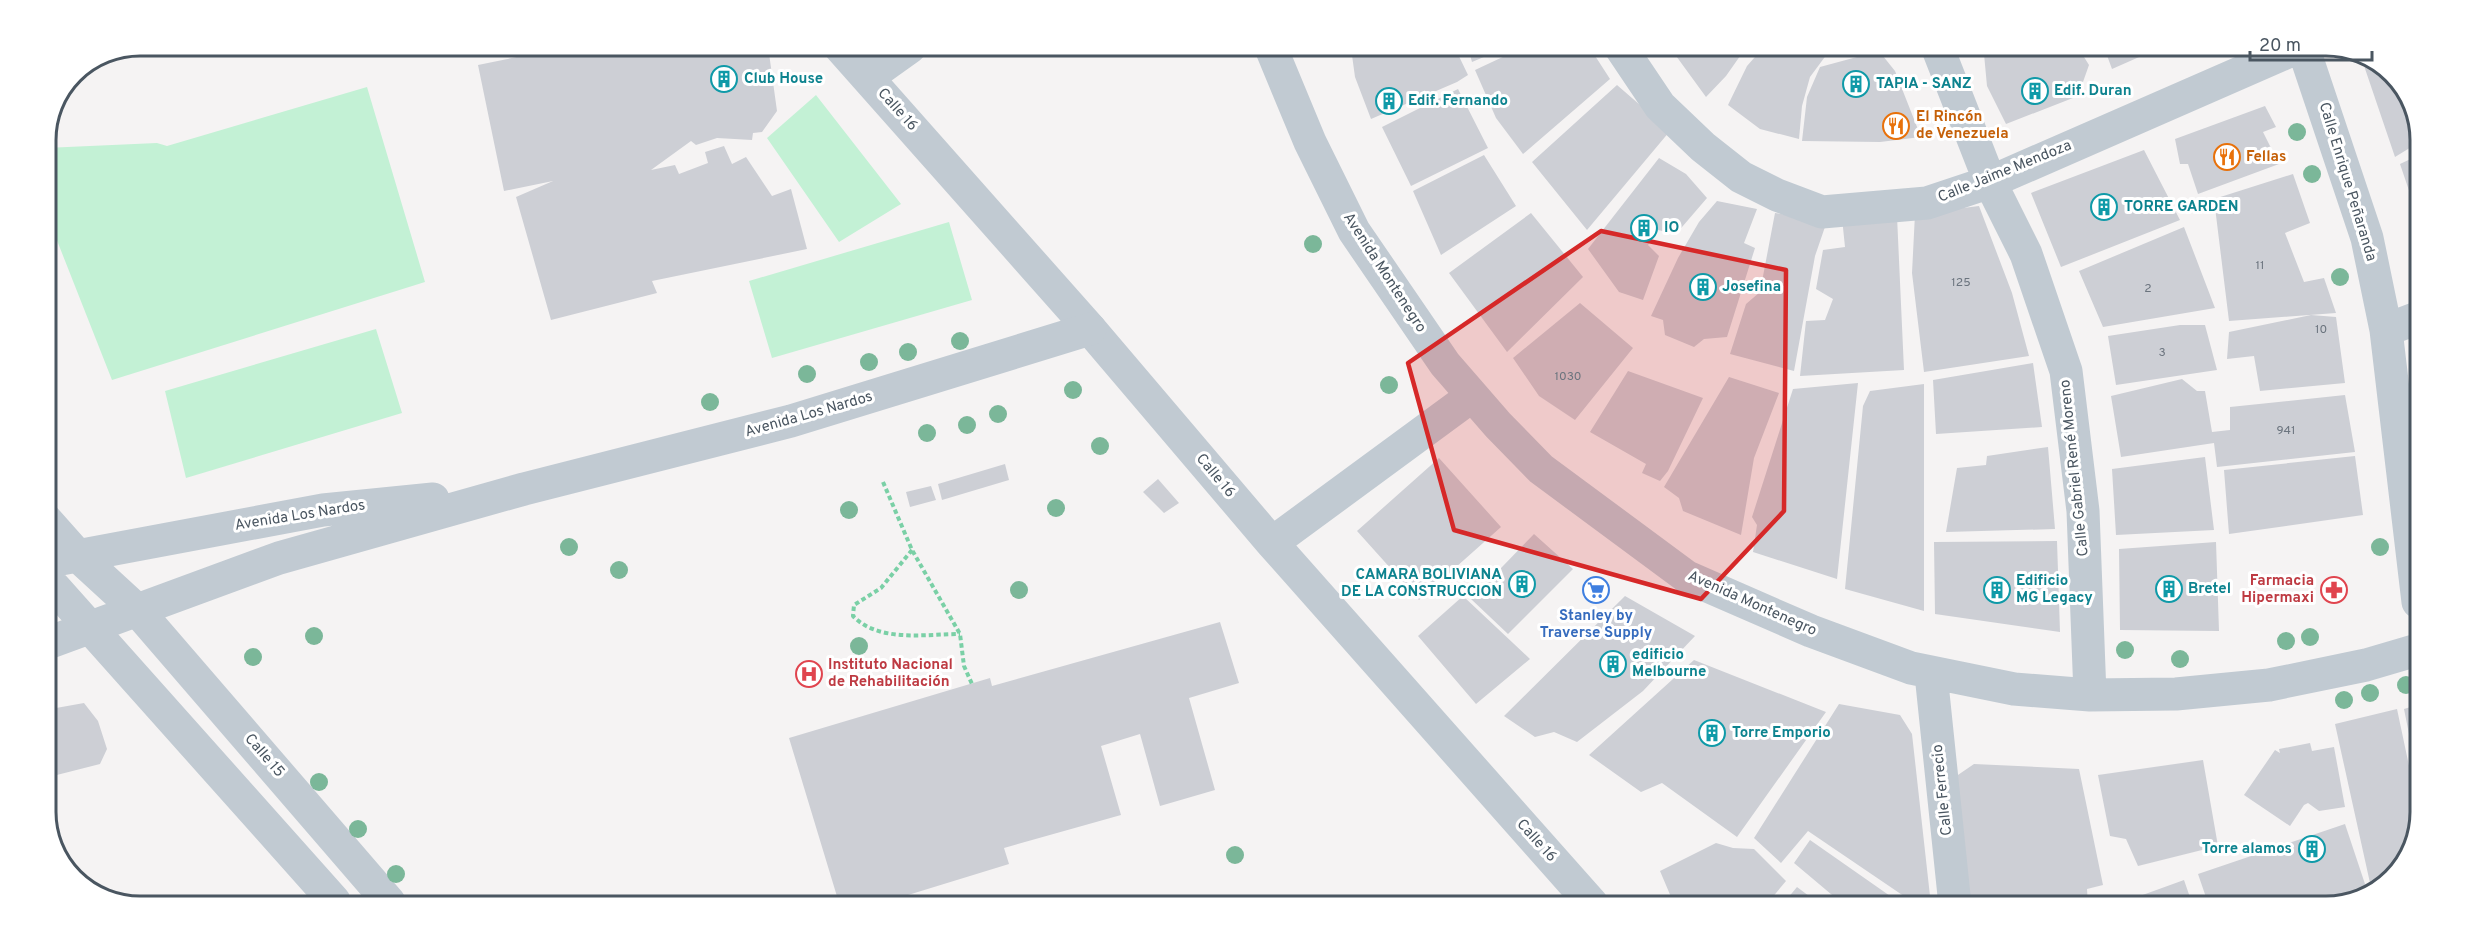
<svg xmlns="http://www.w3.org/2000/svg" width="2466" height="951" font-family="Overpass,sans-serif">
<rect width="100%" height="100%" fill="#f5f3f3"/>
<!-- green -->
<path fill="#c3f1d5" d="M367,87L425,282L112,380L45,210V148L157,143L167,146Z
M816,95L901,204L839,242L767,138Z
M949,222L972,300L772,358L749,281Z
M376,329L402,413L186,478L165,391Z"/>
<!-- building -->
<path fill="#cdcfd5" d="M570,46H768L777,111L762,132L753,133L752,140L717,138L696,145L691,141L651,170L675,165L679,174L708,163L705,152L724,146L732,164L746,157L772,196L791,189L807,249L652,281L657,293L551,320L516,197L553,181L504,191L478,65Z
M1351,48H1455L1468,75L1457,82L1371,119L1355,77Z
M1468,48H1505L1472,62Z
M1522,48H1590L1610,79L1523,154L1496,118L1475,70Z
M1671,49H1745L1726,76L1706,97Z
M1762,49L1830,50L1810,77L1802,106L1799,139L1760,129L1728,105L1747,66Z
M1997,49H2079L2089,65L2078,96L2006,124L1987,86L1984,54Z
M2105,50H2155L2112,69Z
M1879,51L1895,71L1921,137L1880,142L1802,141L1807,97L1820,67Z
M2359,51L2402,82L2421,133V141L2395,157Z
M1617,85L1670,131L1587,230L1532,162Z
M1458,89L1488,148L1411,186L1382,127Z
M2265,106L2276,127L2263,132L2279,164L2198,194L2188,164H2180L2175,139Z
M2144,150L2180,220L2061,267L2031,193Z
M2421,154L2420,223L2400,164Z
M1484,155L1516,206L1441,255L1413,191Z
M1659,158L1686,174L1707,198L1676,234L1658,230L1648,245L1659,256L1643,300L1619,292L1588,249Z
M2293,174L2310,223L2285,233L2304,282L2324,278L2336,313L2229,321L2214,199Z
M1717,201L1757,209L1744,243L1755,248L1727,337L1704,339L1694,347L1665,335L1663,320L1651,316L1678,258L1699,222Z
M1979,206L2012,293L2029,356L1924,372L1912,273L1915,214Z
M1531,213L1583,277L1507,352L1449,273Z
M1775,213L1827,221L1815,256L1794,371L1730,354L1746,304L1760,292Z
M1897,216L1904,370L1800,376L1806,321L1825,320L1833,299L1816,289L1823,250L1845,247L1842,218Z
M2184,227L2215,308L2103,327L2079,271Z
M1580,303L1633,348L1575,420L1539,396L1513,358Z
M2311,315L2336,317L2345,383L2260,391L2254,356L2227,359L2229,332Z
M2180,325H2205L2217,370L2116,385L2108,336Z
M2033,363L2042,427L1936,434L1933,380Z
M1628,371L1703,398L1668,471L1660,481L1642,473L1646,464L1590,432Z
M1729,377L1779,393L1754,458L1741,535L1683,511L1679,498L1664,487Z
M2182,379L2197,391H2205L2212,432L2230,430V407L2345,395L2355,452L2217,467L2214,443L2121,457L2111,396Z
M1858,383L1837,579L1753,552L1757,525L1752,517L1793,389Z
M1924,384V611L1845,589L1863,406L1870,391Z
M2048,447L2055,529L1946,532L1957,468L1986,465L1987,456Z
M2355,456L2363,515L2229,534L2224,470Z
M2205,457L2214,530L2116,535L2112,469Z
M1439,458L1501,527L1419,600L1357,531Z
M1005,464L1009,480L942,500L938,484Z
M1158,479L1179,503L1164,513L1143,492Z
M931,486L936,500L910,507L906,492Z
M1534,534L1573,569L1508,634L1471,599Z
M2057,541L2060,632L1935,614L1934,542Z
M2216,542L2219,631L2120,630L2119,549Z
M1463,596L1530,659L1476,704L1418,636Z
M1625,596L1695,636L1643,691L1577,742L1554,732L1535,737L1504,716Z
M1220,622L1239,683L1189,698L1215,790L1160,806L1140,734L1101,746L1121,815L1004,848L1009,864L882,903H839L789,738L990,678L992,686Z
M1694,660L1826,712L1737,837L1662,783L1641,792L1589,755Z
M84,703L98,721L107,749L100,764L45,778V710Z
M1839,704L1900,715L1912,734L1931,905H1917L1808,831L1781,863L1754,838Z
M2417,705L2416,764H2415L2404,709Z
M2397,709L2416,799V842L2379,890L2372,892L2335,724Z
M2310,743L2312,751L2334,747L2345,807L2319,811L2308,803L2304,805L2290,826L2244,795L2275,750L2280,753L2279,749Z
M2203,760L2218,846L2138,866L2126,839L2110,836L2098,775Z
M1974,764L2079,769L2103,885L2087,889L2088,905H1966L1955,777Z
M2345,824L2368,893L2327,906H2209L2198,874Z
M1810,840L1903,905H1844L1794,863Z
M1716,843L1733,848L1754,849L1786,881L1766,905L1674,904L1660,871Z
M2184,880L2193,906H2115V905Z
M1797,887L1821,905H1782Z"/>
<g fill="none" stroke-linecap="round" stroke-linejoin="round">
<!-- path -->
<path stroke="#7ad0a6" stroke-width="4" stroke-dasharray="4.5 3" stroke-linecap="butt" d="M883,482L912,550L960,634L964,666L972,684
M912,550L881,588L854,605L853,616C879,643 926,634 960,634"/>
<!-- minor -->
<path stroke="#c1cad2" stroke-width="33" d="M840,47L1090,329L1272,543L1592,904
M1271,48L1310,142L1354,231L1445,364L1498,425L1541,469L1687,577L1811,631L1911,668L2014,689L2090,695L2176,694L2269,685L2366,665L2417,650
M1621,48L1660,106L1703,147L1741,177L1777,195L1822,212L1927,203L1990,182L2292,50
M1938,49L1990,182L2026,254L2066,371L2083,511L2090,695
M2304,50L2367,238L2386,330L2418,602
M868,77L910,47
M2386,330L2420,317
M1272,543L1472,396
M1931,674L1955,905"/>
<!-- tertiary -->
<path stroke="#c1cad2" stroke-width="33" d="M45,519L77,555L138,611L389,902
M45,562L323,510L433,499
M45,577L334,901
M45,644L279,558L524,489L791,421L1090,329"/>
</g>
<!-- trees -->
<g fill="#7bb799">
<circle cx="2297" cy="132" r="9"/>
<circle cx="2312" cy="174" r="9"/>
<circle cx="1313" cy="244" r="9"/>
<circle cx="2340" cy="277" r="9"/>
<circle cx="960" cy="341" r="9"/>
<circle cx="908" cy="352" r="9"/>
<circle cx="869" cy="362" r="9"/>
<circle cx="807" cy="374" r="9"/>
<circle cx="1389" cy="385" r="9"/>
<circle cx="1073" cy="390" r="9"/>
<circle cx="710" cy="402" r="9"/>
<circle cx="998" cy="414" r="9"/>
<circle cx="967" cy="425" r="9"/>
<circle cx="927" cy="433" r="9"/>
<circle cx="1100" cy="446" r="9"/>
<circle cx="1056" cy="508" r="9"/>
<circle cx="849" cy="510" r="9"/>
<circle cx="569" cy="547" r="9"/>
<circle cx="2380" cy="547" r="9"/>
<circle cx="619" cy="570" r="9"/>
<circle cx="1019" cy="590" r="9"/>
<circle cx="314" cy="636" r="9"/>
<circle cx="2310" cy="637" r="9"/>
<circle cx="2286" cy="641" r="9"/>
<circle cx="859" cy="646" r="9"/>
<circle cx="2125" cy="650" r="9"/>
<circle cx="253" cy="657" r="9"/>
<circle cx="2180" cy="659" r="9"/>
<circle cx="2406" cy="685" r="9"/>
<circle cx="2370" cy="693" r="9"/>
<circle cx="2344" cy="700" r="9"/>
<circle cx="319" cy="782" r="9"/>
<circle cx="358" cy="829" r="9"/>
<circle cx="1235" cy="855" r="9"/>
<circle cx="396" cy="874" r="9"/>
</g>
<!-- marked area -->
<path fill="#d62828" fill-opacity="0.2" stroke="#d62828" stroke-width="4.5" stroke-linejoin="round" d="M1601,231L1786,270L1784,511L1701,599L1454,530L1408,363Z"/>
<!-- icons -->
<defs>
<symbol id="building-ring" viewBox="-11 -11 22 22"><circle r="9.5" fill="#fff" stroke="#0f9aa8" stroke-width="1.5"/><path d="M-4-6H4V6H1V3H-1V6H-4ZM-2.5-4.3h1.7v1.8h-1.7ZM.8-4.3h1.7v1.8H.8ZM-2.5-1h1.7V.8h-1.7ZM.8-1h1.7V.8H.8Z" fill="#0f9aa8"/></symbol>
<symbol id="restaurant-ring" viewBox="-11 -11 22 22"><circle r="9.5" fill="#fff" stroke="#e8710a" stroke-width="1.5"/><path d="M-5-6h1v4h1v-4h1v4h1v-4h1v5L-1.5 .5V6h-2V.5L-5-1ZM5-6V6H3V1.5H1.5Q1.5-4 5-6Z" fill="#e8710a"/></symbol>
<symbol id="supermarket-ring" viewBox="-11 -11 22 22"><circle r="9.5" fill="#fff" stroke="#3f7fe0" stroke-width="1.5"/><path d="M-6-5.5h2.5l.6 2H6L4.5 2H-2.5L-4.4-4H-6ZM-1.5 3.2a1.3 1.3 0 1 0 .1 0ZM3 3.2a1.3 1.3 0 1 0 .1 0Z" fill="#3f7fe0"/></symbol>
<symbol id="pharmacy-ring" viewBox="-11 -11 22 22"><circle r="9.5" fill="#fff" stroke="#e0444e" stroke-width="1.5"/><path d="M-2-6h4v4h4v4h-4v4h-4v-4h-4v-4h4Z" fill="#e0444e"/></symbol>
<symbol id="hospital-ring" viewBox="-11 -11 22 22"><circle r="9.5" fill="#fff" stroke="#e0444e" stroke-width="1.5"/><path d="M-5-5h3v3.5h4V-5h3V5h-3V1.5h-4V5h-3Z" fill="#e0444e"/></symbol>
</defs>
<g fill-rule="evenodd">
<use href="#building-ring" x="709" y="64" width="30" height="30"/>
<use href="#building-ring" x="1841" y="69" width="30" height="30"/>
<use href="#building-ring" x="2020" y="76" width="30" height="30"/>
<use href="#building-ring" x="1374" y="86" width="30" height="30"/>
<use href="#restaurant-ring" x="1881" y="111" width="30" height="30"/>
<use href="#restaurant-ring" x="2212" y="142" width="30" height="30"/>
<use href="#building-ring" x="2089" y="192" width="30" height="30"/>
<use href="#building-ring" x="1629" y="213" width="30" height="30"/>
<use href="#building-ring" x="1688" y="272" width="30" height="30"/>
<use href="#building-ring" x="1507" y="569" width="30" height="30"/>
<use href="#building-ring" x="2154" y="574" width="30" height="30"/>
<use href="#supermarket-ring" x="1581" y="575" width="30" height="30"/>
<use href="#building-ring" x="1982" y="575" width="30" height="30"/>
<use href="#pharmacy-ring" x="2319" y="575" width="30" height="30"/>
<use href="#building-ring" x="1598" y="649" width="30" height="30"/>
<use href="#hospital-ring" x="794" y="659" width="30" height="30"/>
<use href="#building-ring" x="1697" y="718" width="30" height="30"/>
<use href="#building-ring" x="2297" y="834" width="30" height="30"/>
</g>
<g text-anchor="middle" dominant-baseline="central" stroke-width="6" stroke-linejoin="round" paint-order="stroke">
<!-- number labels -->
<g font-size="12" fill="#6b747e">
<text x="2260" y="266">11</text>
<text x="1961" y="283">125</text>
<text x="2148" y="289">2</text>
<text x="2321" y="330">10</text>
<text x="2162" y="353">3</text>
<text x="1568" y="377">1030</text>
<text x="2286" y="431">941</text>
</g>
<!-- culture labels -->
<g font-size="15" font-weight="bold" fill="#0d838f" stroke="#fff" text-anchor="start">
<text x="744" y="79">Club House</text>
<text x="1876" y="84">TAPIA - SANZ</text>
<text x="2054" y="91">Edif. Duran</text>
<text x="1408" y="101">Edif. Fernando</text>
<text x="2124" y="207">TORRE GARDEN</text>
<text x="1664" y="228">IO</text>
<text x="1722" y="287">Josefina</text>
<text x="1502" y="575" text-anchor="end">CAMARA BOLIVIANA<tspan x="1502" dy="17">DE LA CONSTRUCCION</tspan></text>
<text x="2016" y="581">Edificio<tspan x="2016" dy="17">MG Legacy</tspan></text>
<text x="2188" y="589">Bretel</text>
<text x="1632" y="655">edificio<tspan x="1632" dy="17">Melbourne</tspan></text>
<text x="1732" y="733">Torre Emporio</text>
<text x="2292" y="849" text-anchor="end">Torre alamos</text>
</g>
<!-- street labels -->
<g font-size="15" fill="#4a5661" stroke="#fff">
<text transform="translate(897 110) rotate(48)">Calle 16</text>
<text transform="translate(2005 172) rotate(-22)">Calle Jaime Mendoza</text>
<text transform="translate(2347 182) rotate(73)">Calle Enrique Peñaranda</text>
<text transform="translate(1384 273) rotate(57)">Avenida Montenegro</text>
<text transform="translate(809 415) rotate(-16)">Avenida Los Nardos</text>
<text transform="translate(2075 468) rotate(-96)">Calle Gabriel René Moreno</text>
<text transform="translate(1215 476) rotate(50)">Calle 16</text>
<text transform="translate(300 516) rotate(-9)">Avenida Los Nardos</text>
<text transform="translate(1752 604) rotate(24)">Avenida Montenegro</text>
<text transform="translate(264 756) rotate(49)">Calle 15</text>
<text transform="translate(1943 790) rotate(-96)">Calle Ferrecio</text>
<text transform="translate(1536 841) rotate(48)">Calle 16</text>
</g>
<!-- food labels -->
<g font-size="15" font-weight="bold" fill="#c56008" stroke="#fff" text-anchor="start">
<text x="1916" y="117">El Rincón<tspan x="1916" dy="17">de Venezuela</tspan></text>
<text x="2246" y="157">Fellas</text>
</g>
<!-- health labels -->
<g font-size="15" font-weight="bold" fill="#be3a42" stroke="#fff" text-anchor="end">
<text x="2314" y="581">Farmacia<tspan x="2314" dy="17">Hipermaxi</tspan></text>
<text x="828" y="665" text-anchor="start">Instituto Nacional<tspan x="828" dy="17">de Rehabilitación</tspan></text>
</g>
<!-- shop labels -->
<g font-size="15" font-weight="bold" fill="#366cbe" stroke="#fff">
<text x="1596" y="616">Stanley by<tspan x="1596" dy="17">Traverse Supply</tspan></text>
</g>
</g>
<!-- crop -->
<path d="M0 0H2466V951H0ZM140 56H2326A84 84 0 0 1 2410 140V812A84 84 0 0 1 2326 896H140A84 84 0 0 1 56 812V140A84 84 0 0 1 140 56Z" fill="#fff" fill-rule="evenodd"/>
<path fill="none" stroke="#4a5661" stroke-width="3" d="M140 56H2326A84 84 0 0 1 2410 140V812A84 84 0 0 1 2326 896H140A84 84 0 0 1 56 812V140A84 84 0 0 1 140 56Z"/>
<!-- scale -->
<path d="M2250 51v9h122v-9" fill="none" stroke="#4a5661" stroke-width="3"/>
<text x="2259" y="51" font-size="18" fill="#4a5661" stroke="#ffffff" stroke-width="4.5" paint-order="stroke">20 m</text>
</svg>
